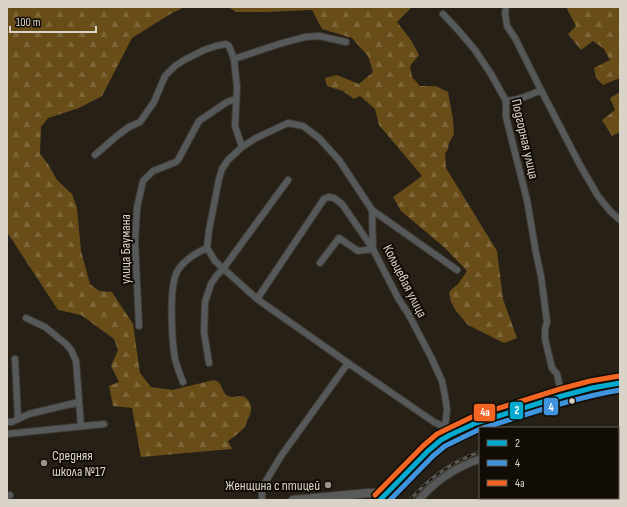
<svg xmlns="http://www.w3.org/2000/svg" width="627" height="507" font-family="'Sofia Sans Condensed',sans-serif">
<defs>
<pattern id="forest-firs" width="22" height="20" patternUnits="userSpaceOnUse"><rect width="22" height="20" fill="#684d19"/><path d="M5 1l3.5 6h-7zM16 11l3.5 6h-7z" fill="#7d6639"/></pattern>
</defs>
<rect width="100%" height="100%" fill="#262016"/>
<!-- forest -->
<path fill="url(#forest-firs)" d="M7,7H185L172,13L132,38L102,96L79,108L48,118L41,127L40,154L48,164L57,180L72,194L77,208L81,251L90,284L99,291L112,292L133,324L140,373L151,387L172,390L214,380C223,382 221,392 228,396C234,399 241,394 246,398C254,405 251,414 247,421C246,424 245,427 243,429C238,434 233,437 228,441L232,449L141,457L132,408L113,406L109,386L119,382L111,366L118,350L114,339L81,315L58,310L7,232Z
M228,7H412L397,22L411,40L419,55L410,66L412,77L420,86H436L448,92L453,119L454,134L449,143L448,149L445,154L446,168L497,251L503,299L517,338L504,343L468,325L456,311L451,302L449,293L451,290L458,284L467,271L444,247L401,211L393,197L422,176L379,125L375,109L360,96L354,99L343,91L327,86L325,78L337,75L359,84L373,72L368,56L352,38L322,29L312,10L267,12H236Z
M566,7H620V78L603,85L596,78L594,68L610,60L604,49L593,41L581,50L568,34L576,26Z
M620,92V132L612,136L602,120L615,110L610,98Z"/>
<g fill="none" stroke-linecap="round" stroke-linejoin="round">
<defs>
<path id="minor" d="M506,7L505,13L507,26L515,38L541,90L580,165L598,196L610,211L620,220
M443,14L459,31L475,50L491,74L506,101V117L527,200L536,253L541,276L547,322L545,329V339L552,368L557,374L562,396
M234,59L279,44L305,37L319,36L346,42
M506,101C519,100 529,96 541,90
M95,155L118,135L129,127L140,122L154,102L165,76L175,66L186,59L204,50L216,46L226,44L229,46L234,59L237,87L235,126L242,147
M372,210L457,270
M257,299L324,199L329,197L334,198L342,204L373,249L358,251L339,238L320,263
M26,318L45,327L66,344L71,350L76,361L81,426
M139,326L135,242L137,208L143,181L153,171L176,162L178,160L199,121L227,102L236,99
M15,359L18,419
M209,363L204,332L205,302L211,284L217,275L223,269L288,180
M183,382C180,375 177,366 175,359C172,341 168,285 178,270C185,259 196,253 207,248
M7,422H12L29,414L79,402
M445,427L447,410L445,396L442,381L432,359L409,315L398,298L373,249L372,210L339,160L319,138L303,126L288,123L256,138L242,147L228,160L222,169L219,179L209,230L207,248L215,261L257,299L348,363L434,422L445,427L450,435
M7,434L104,424
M7,496L10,495
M262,500V491L263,486L281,456L348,363"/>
<path id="tertiary" d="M618,473L620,474
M419,500C435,481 457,467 480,459"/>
<path id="secondary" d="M293,500L368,493H375L383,497"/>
<path id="primary" d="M380,500L428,451L441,440L450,435L476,423L562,396L592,388L620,383"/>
</defs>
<!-- minor casing -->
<use href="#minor" stroke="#413c34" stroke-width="8"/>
<!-- tertiary casing -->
<use href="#tertiary" stroke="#413c34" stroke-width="9"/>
<!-- secondary casing -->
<use href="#secondary" stroke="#413c34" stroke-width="10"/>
<!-- primary casing -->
<use href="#primary" stroke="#413c34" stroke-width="11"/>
<!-- minor -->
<use href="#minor" stroke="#565959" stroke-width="6"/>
<!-- tertiary -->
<use href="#tertiary" stroke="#565959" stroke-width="7"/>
<!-- secondary -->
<use href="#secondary" stroke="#595b5a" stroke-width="8"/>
<!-- primary -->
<use href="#primary" stroke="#575857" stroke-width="9"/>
<defs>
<path id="rail" d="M618,451L620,452
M618,459L620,460
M410,500C429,478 453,461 480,452"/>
</defs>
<!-- rail casing -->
<use href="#rail" stroke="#595753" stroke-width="3"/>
<!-- rail -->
<use href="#rail" stroke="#110c05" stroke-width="1.5" stroke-dasharray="4.5" stroke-linecap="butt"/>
<defs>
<path id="bus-1" d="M380,500L428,451L441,440L450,435L476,423L562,396L592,388L620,383"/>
<path id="bus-2" d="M483,428C529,414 573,398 620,390
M390,500L433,456L445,446L480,429"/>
<path id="bus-3" d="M375,495L423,446L437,434L447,429L474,416L560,389L590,381L619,376"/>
</defs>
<!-- bus-1 casing -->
<use href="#bus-1" stroke="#110c05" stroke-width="8"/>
<!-- bus-2 casing -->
<use href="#bus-2" stroke="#110c05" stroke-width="8"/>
<!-- bus-3 casing -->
<use href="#bus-3" stroke="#110c05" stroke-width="8"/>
<!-- bus-1 -->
<use href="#bus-1" stroke="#00a9ce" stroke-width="5"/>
<!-- bus-2 -->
<use href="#bus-2" stroke="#4094de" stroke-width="5"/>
<!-- bus-3 -->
<use href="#bus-3" stroke="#f26522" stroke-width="5"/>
</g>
<!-- markers -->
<circle fill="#dad3c8" stroke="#110c05" stroke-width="1.5" cx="572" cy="401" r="3.5"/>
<g fill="#9b948a" stroke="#110c05" stroke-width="1.5">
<circle cx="44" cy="463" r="4"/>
<circle cx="328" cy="485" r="4"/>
</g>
<g text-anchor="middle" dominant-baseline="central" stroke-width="4" stroke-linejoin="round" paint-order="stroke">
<!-- street labels -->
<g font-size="14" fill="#dad3c8" stroke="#110c05">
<text transform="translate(525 139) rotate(77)">Подгорная улица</text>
<text transform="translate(125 249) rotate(-90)">улица Баумана</text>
<text transform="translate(405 281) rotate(63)">Кольцевая улица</text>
</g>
<!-- poi labels -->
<g font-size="14" fill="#dad3c8" stroke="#110c05" text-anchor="start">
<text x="52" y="455">Средняя<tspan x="52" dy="16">школа №17</tspan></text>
<text x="320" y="485" text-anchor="end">Женщина с птицей</text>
</g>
</g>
<g stroke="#110c05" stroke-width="1.5">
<rect x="543" y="397" width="16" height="19" rx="4" fill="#4094de"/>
<rect x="509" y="401" width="15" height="19" rx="4" fill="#00a9ce"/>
<rect x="473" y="403" width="23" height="19" rx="4" fill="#f26522"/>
</g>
<g font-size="11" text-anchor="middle" font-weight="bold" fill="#fff">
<text x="551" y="411">4</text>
<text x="517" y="414">2</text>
<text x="485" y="416">4а</text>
</g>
<!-- border -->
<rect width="627" height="507" fill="none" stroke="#dad3c8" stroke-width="16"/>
<!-- legend -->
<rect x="479" y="427" width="140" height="72" fill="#110c05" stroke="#615c53"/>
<rect x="487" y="440" width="20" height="6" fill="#00a9ce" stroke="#615c53"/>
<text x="515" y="447" font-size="12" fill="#dad3c8">2</text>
<rect x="487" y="460" width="20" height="6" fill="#4094de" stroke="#615c53"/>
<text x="515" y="467" font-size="12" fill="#dad3c8">4</text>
<rect x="487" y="480" width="20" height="6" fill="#f26522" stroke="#615c53"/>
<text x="515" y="487" font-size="12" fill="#dad3c8">4а</text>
<!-- scale -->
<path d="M10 26v6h86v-6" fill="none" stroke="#dad3c8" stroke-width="2"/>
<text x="16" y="26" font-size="12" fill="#dad3c8" stroke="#110c05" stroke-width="3" paint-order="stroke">100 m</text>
</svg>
